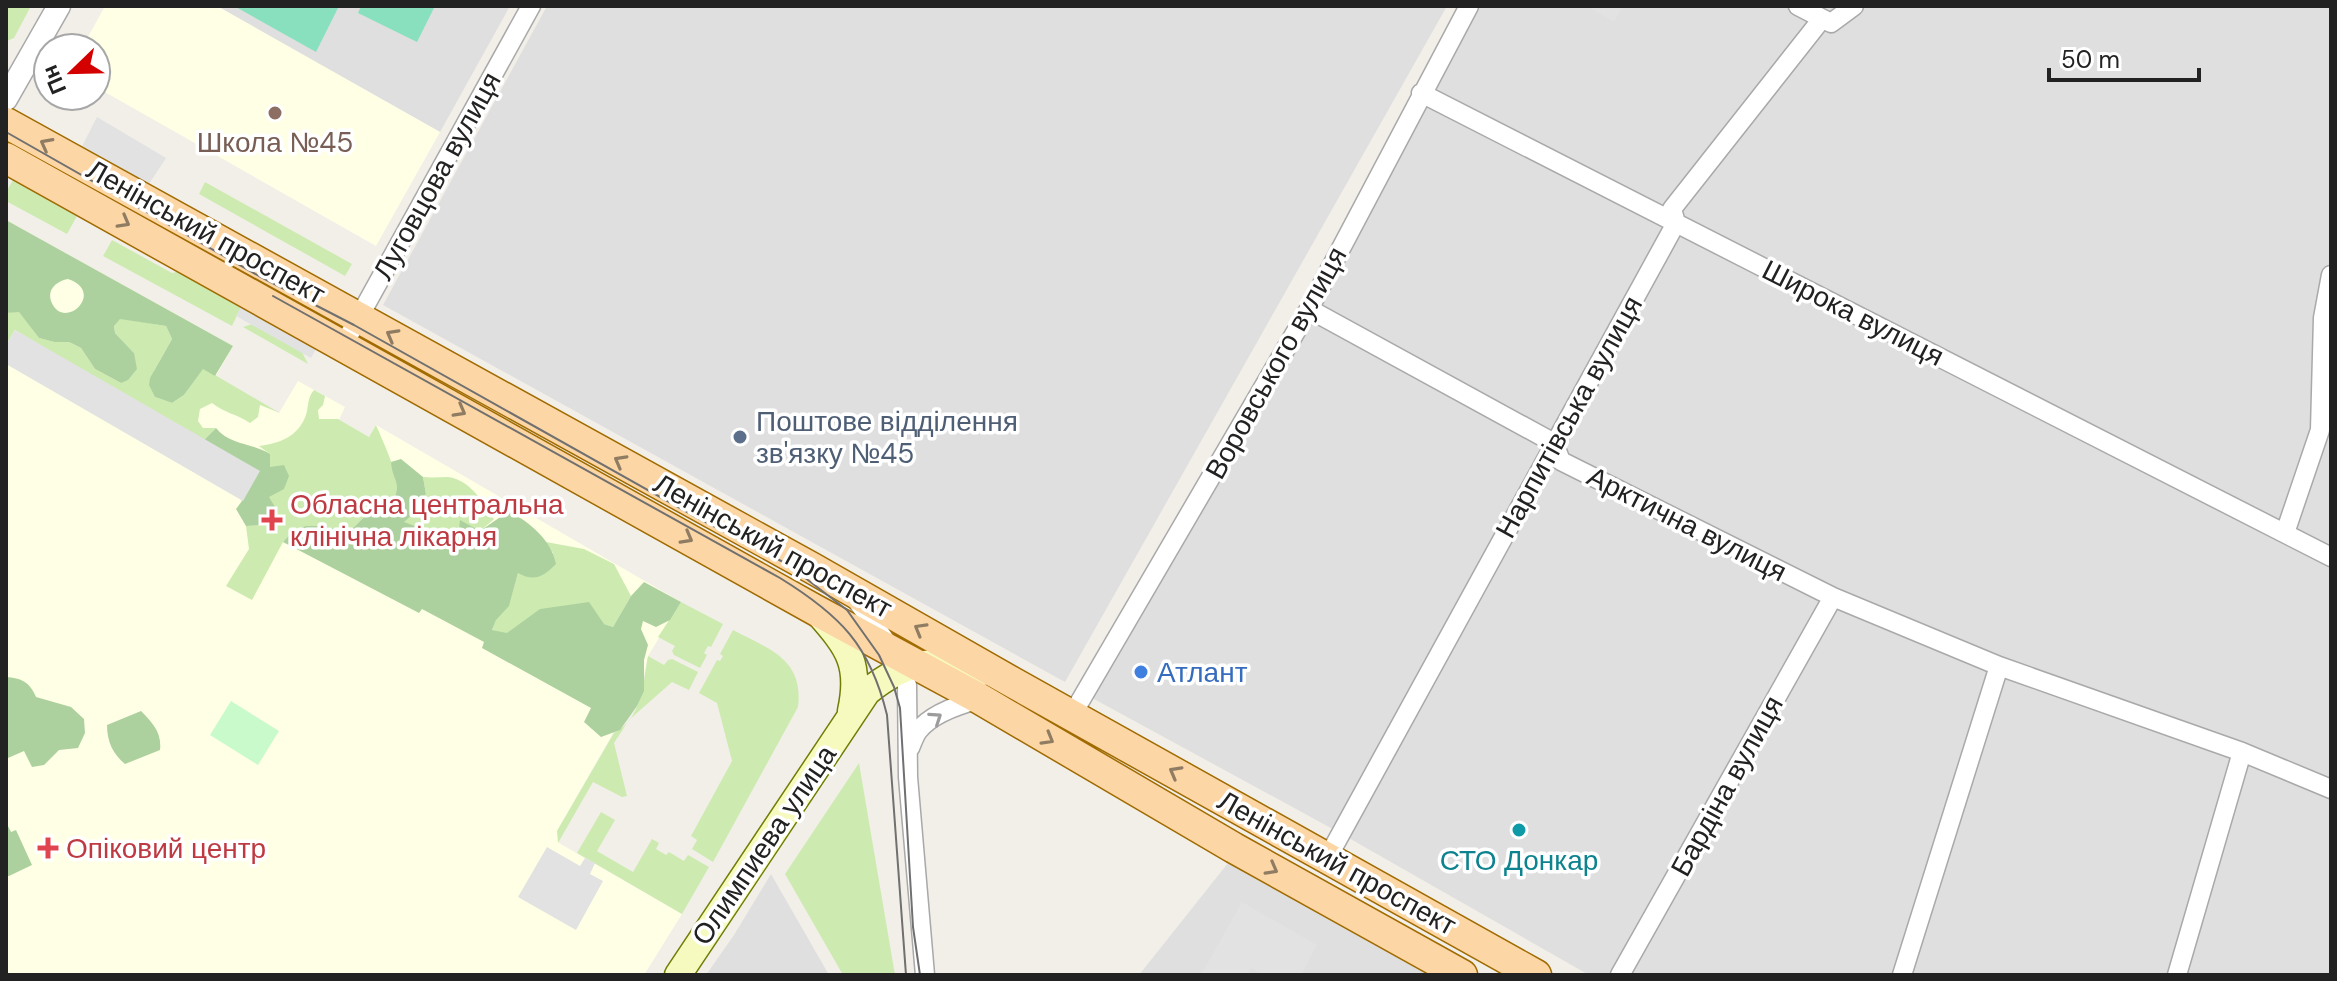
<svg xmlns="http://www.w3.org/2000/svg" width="2337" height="981" font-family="'DM Sans',sans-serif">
<rect width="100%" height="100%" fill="#f2efe9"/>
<!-- residential -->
<path fill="#e0dfdf" d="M217,6H510L440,132Z
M547,6H1447L1065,682L383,305Z
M1469,6H2331V975H1589L1340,833L1083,693Z
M1236,853L1450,975H1139Z
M771,874L829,975H706L734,935Z"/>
<!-- education -->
<path fill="#ffffe5" d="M105,6H217L440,132L376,246L96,87V48H82Z
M6,220L233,346L216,376L279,413L298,381L345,407L339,420L369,437L376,425L681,602L648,656L643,681L557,831L559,843L682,914L644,975H6Z"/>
<!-- grass -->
<path fill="#cdebb0" d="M6,6H31L14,38L7,41Z
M13,180L77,216L67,234L6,201V192Z
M205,182L352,264L345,276L199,194Z
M112,240L172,273L181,271L242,305L232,326L103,256Z
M19,311L39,338L54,342H69L81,348L95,369L121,383L134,353L115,333L114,326L119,318L166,326L172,339L154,371L155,397L172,403L184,395L203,368L280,413L260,405L258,417L250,423C237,414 224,413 212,403L200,409L198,421L203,428H216L202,442L15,330L6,345V313Z
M252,324L302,352L308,364L243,327Z
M314,390L325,396L323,405L318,410L319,419H338L369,437L376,425C382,439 401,480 398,493C397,494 392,503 391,504L370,511L353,528L344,531L324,526L292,532L283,542L252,600L226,586L249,549L246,526L265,525L268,497L276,491L270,468V454L259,446C280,443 298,437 306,415C309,405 307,398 314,390Z
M423,477C432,478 440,477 448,477C471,480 483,503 494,519L479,532L459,538L457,549L442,544L403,522L415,512L426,494Z
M546,542L584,549L614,564L631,596L613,627L604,624L519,626L507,634L492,630L496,619L509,605L518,573L553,553Z
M681,602L723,624L711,647L708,646L704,653L707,655L700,668L674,655L672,651L675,646L658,637Z
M733,630C769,649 804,659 798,707L713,862L692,849L697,840L691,836L732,761L717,703L699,693L717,660L720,661L723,656L720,654Z
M648,656L664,665L668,660L672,659L698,672L689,690L672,682L629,720L614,743L627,796L622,797L593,782L558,843L557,831L614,733C642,719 643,683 648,656Z
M859,763L895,975H843L785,874Z
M601,812L615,820L597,851L633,872L652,839L659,843L656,849L666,855L669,852L684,861L688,855L709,867L682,914L577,853Z"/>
<!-- forest -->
<path fill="#add19e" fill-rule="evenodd" d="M6,220L233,346L215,376L203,369L184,395L172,403L155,397L149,385L150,378L172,339L166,326L120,319L114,326L115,333L134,353L137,369L128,380L121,383L95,369L81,348L69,342H54L39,338L19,312L6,313ZM68,279C107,292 63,333 51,301C47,289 57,281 68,279Z
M216,428C229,445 253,443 270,454V467L284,465L289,476L284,489L269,497L275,507L265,525L246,526L236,509L242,501L202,442Z
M401,459L423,477L426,494L415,512L404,522L434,533L442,544L457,549L460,520L480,531L509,511C530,523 551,539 556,564C543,577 534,582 518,573L509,606L496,620L492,630L507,633L540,609L589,602L604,624L613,627L631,596L644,582L681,602L670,620L656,627L643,621L641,629L648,645L644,660V691L637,706L620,730L601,737L584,722L591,708L482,648L484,642L422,609L419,613L283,542L292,532L306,526H324L344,531L353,528L370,511L391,504C404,483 392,481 391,462Z
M6,677C21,678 30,682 36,697L71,707L84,719L85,733L78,748L59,750L44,765L32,767L24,751L8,758L6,753Z
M141,711C153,723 162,733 160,750L125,764C113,754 107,742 107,725Z
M6,822L11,832L16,830L32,865L9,876H6Z"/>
<!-- park -->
<path fill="#c8facc" d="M231,701L279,731L258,765L210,735Z"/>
<!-- pitch -->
<path fill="#88e0be" d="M234,6H339L316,52Z
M361,6H435L417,42L358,13Z"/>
<!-- parking -->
<path fill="#e2e2e2" d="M1587,6H1623L1614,22Z
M97,117L166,158L141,196L75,160Z
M242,305L319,343L311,358L236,316Z
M15,330L260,471L243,501L6,364V345Z
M547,847L580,866L585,858L595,863L590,874L603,881L576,930L518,897Z
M1242,902L1317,945L1301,975H1264L1251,968L1247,975H1201Z"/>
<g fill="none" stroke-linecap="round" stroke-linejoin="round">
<defs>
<path id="minor" d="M1798,6L1831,23L1854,6
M1421,93L2331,557
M1309,309L1554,443L1561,461L1833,597L1999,666L2242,752L2331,789
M343,346L531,6
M2285,533L2320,430L2323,318L2331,275
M857,601L893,651L907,685L908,777L925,975
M1072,715L1309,309L1469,6
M910,748C912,743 915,735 918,731C931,714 961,704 980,699
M1328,857L1676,223L1672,209L1821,20
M1620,975L1833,597
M1902,975L1999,666
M2177,975L2242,752"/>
<path id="tertiary" d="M6,99L59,6"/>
<path id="secondary" d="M819,614C849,648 861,665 851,711
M678,975L867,692C907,659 934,658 982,672"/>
<path id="primary" d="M6,123L812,568L1012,682L1536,975
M6,158L817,611L980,699L1234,848L1462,975"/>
</defs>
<!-- minor casing -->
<use href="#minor" stroke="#a9a9a9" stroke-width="21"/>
<!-- tertiary casing -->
<use href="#tertiary" stroke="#a9a9a9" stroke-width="25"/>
<!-- secondary casing -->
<use href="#secondary" stroke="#707d05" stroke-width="29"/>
<!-- primary casing -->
<use href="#primary" stroke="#a06b00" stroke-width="33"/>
<!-- minor -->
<use href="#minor" stroke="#fff" stroke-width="18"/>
<!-- tertiary -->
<use href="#tertiary" stroke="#fff" stroke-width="22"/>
<!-- secondary -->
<use href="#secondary" stroke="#f7fabf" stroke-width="26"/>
<!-- primary -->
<use href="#primary" stroke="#fcd6a4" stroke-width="30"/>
<!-- tram -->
<path stroke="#707070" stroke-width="2" d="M6,132L259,276L354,325L694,516L787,564L847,610L879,655L894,687L900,708L913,927L920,975
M273,296L780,578C840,615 870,645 887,715L906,975"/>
</g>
<!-- one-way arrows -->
<defs><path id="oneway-chevron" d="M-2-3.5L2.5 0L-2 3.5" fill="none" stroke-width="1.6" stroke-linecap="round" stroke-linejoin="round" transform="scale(2)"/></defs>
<g stroke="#8f7c63">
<use href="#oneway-chevron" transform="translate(46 144) rotate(-152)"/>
<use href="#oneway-chevron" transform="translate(124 222) rotate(29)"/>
<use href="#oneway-chevron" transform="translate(392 335) rotate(-151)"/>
<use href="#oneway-chevron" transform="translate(460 411) rotate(29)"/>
<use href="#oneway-chevron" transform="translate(620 461) rotate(-151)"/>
<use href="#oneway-chevron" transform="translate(687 538) rotate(29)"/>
<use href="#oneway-chevron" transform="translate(920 629) rotate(-150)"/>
<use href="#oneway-chevron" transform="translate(1048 739) rotate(30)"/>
<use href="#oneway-chevron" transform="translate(1175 772) rotate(-151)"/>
<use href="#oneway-chevron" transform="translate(1272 869) rotate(29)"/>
</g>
<use stroke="#9c9c9c" href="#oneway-chevron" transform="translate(936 718) rotate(-34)"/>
<!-- markers -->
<circle fill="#8d6e63" stroke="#fff" stroke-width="3" cx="275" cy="113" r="8"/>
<circle fill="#5c6f8a" stroke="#fff" stroke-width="3" cx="740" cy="437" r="8"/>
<g fill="#e0444e" stroke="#fff" stroke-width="3">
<path d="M268 508h8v8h8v8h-8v8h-8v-8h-8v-8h8z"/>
<path d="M44 836h8v8h8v8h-8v8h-8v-8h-8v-8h8z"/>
</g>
<circle fill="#3f7fe0" stroke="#fff" stroke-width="3" cx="1141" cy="672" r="8"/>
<circle fill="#0f9aa8" stroke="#fff" stroke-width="3" cx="1519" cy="830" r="8"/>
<g text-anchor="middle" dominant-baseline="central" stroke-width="7" stroke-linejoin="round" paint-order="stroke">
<!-- education labels -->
<g font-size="28" fill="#785e54" stroke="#fff">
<text x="275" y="142">Школа №45</text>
</g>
<!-- street labels -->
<g font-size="28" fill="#222" stroke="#fff">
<text transform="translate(437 176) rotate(-61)">Луговцова вулиця</text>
<text transform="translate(206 232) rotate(29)">Ленінський проспект</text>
<text transform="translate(1853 313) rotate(27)">Широка вулиця</text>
<text transform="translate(1276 363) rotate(-61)">Воровського вулиця</text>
<text transform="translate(1569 417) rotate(-61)">Нарпитівська вулиця</text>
<text transform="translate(1687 524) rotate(27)">Арктична вулиця</text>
<text transform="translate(773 546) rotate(29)">Ленінський проспект</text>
<text transform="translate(1727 786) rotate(-61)">Бардіна вулиця</text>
<text transform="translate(764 845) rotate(-56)">Олимпиева улица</text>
<text transform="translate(1337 863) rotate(29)">Ленінський проспект</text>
</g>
<!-- service labels -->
<g font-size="28" fill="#4e5e75" stroke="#fff" text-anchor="start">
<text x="756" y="421">Поштове відділення<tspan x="756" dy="32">зв'язку №45</tspan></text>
</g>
<!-- health labels -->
<g font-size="28" fill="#be3a42" stroke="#fff" text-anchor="start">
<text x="290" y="504">Обласна центральна<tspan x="290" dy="32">клінічна лікарня</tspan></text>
<text x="66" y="848">Опіковий центр</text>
</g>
<!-- shop labels -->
<g font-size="28" fill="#366cbe" stroke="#fff" text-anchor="start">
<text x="1157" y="672">Атлант</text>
</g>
<!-- culture labels -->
<g font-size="28" fill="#0d838f" stroke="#fff">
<text x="1519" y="860">СТО Донкар</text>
</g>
</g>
<!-- border -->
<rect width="2337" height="981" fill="none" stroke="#222222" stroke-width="16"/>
<!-- north arrow -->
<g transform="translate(72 72) rotate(247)"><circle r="38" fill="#ffffff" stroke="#a7a7a7" stroke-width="2"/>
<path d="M0-6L14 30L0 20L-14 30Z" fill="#d40000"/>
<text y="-12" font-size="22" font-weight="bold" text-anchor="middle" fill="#222222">Пн</text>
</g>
<!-- scale -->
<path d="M2049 68v12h150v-12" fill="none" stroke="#222222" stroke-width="4"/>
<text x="2061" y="68" font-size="24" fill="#222222" stroke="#ffffff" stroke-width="6" paint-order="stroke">50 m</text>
</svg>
